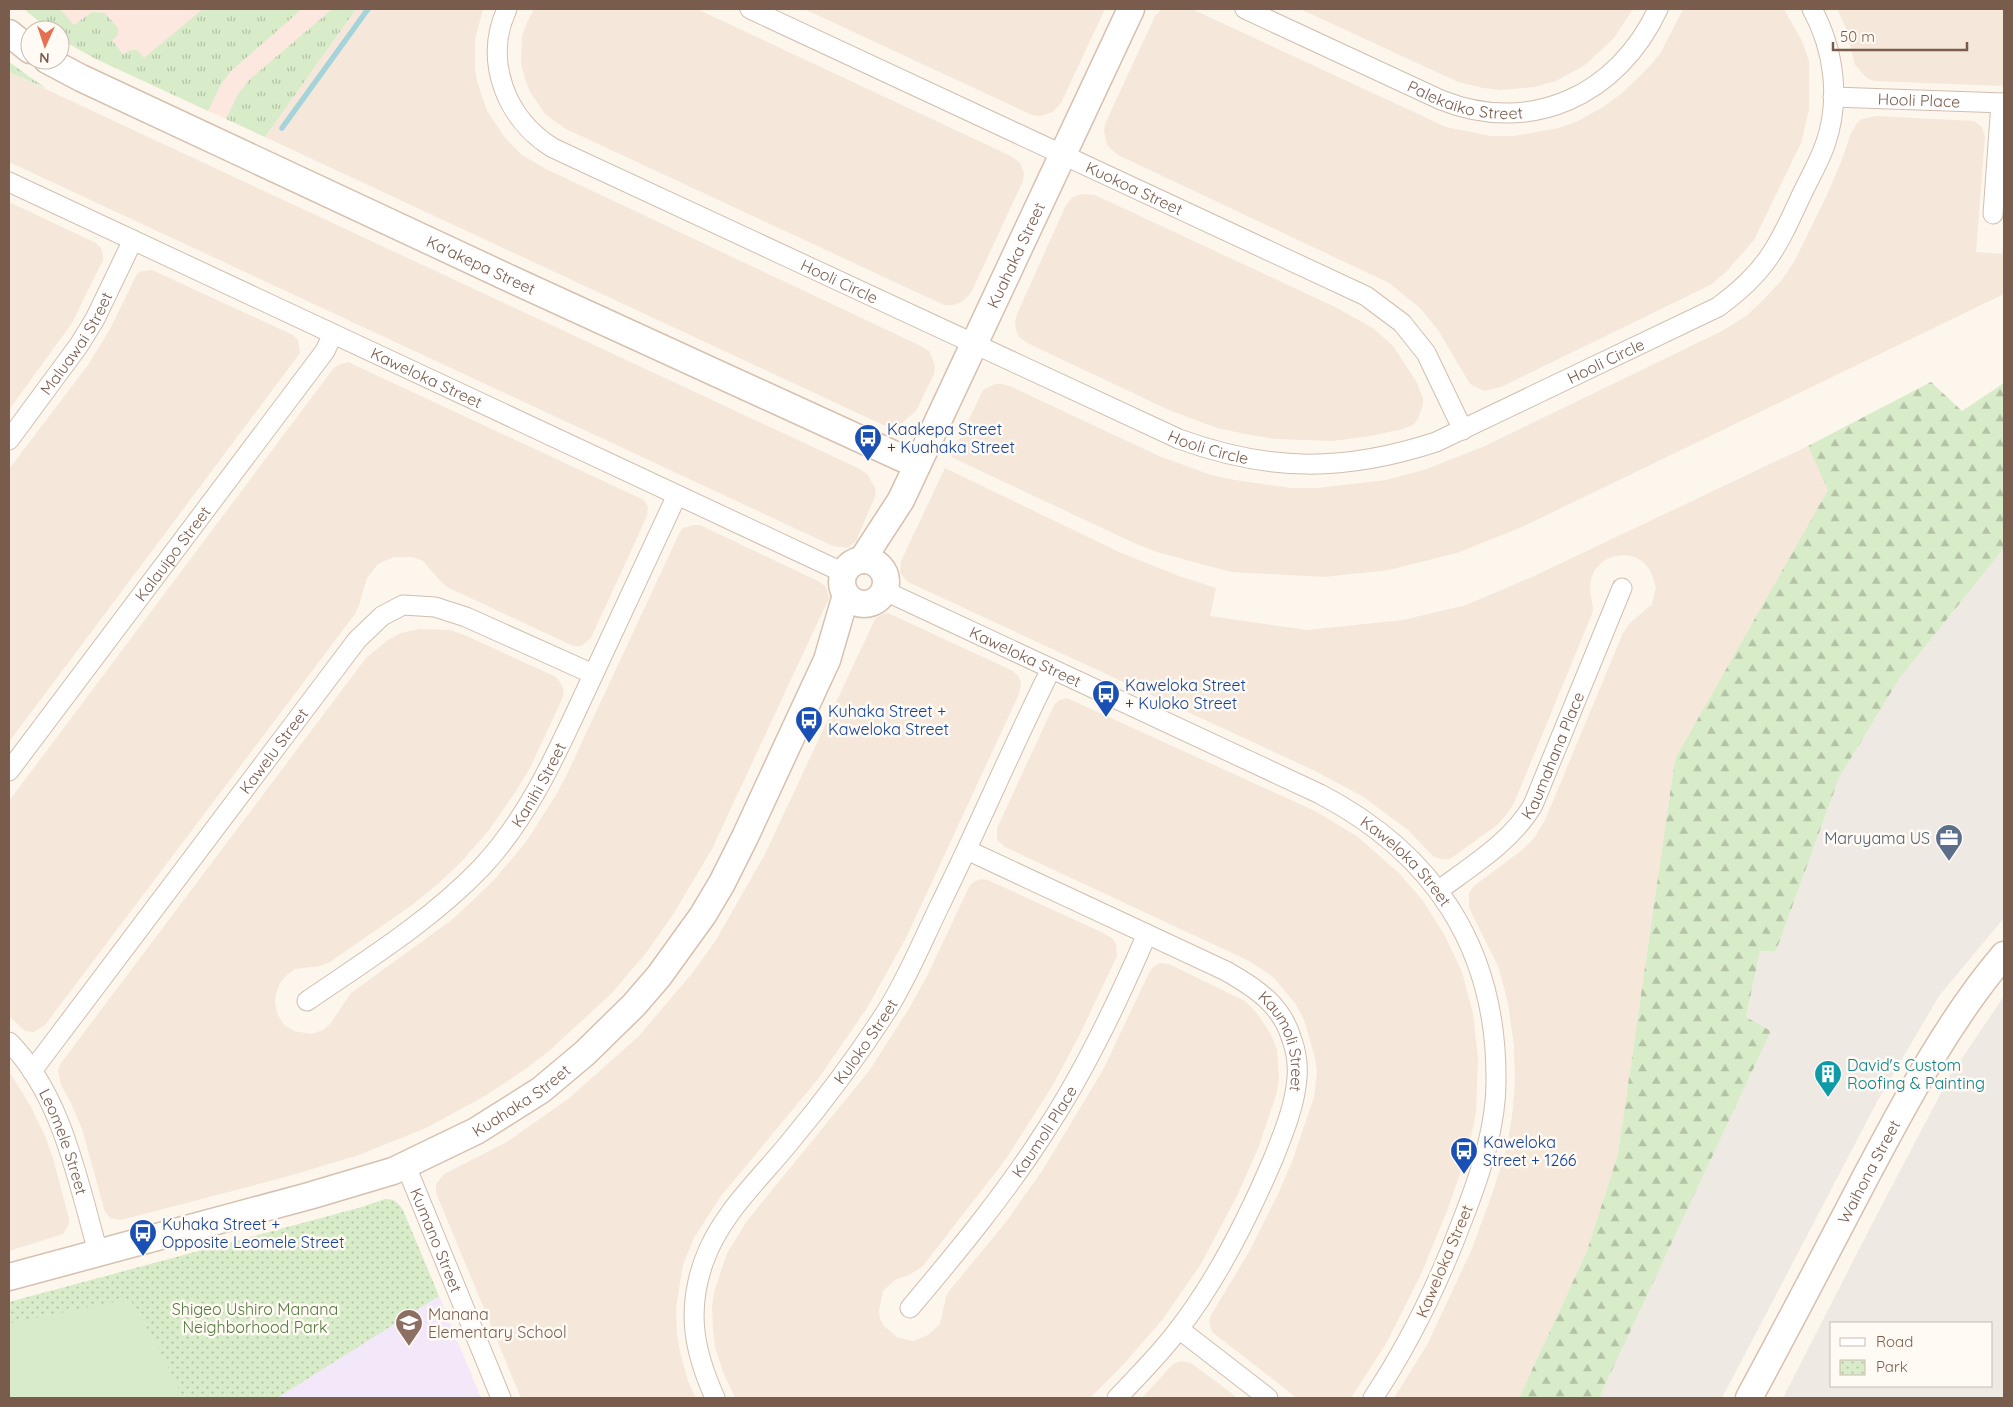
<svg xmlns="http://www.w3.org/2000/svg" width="2013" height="1407" font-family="Quicksand,sans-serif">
<defs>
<pattern id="grass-tufts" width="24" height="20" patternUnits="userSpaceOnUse" patternTransform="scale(1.25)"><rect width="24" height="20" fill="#d8ecc9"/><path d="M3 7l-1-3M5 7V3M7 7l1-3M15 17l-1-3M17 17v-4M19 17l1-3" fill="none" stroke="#b4c2a5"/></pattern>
<pattern id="forest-firs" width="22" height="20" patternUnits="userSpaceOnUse" patternTransform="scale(1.25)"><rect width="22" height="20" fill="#d8ecc9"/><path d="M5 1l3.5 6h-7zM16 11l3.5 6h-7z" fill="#b4c2a5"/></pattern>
<pattern id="park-dots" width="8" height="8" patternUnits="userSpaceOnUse" patternTransform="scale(1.25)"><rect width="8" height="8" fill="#d8ecc9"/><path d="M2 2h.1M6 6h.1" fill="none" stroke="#b4c2a5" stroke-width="1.8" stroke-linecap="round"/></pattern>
</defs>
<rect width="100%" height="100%" fill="#fdf6ec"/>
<!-- residential -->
<path fill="#f5e8da" d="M356,9H483L475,40V67L477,81L487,111L506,139L522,155L546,169L921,346L929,351L935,365L934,374L916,411L902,423L890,426L883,425L265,137Z
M534,9H697L1011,156L1020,163L1024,173L1023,181L971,293L962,302L953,305H944L566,129L546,115L530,92L525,79L521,64L522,36L527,22Z
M804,9H1105L1061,103L1053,112L1040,116L1032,115Z
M1162,9H1192L1446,127L1491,136H1514L1559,128L1578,121L1603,107L1621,94L1648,68L1660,54L1683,9H1784L1802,41L1809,61V110L1801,143L1754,240L1726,272L1712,284L1694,293L1501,387L1484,391L1470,384L1438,330L1420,308L1389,283L1118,155L1107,145L1104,131L1105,124L1155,16Z
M1300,9H1633L1614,38L1585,65L1556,81L1535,87L1501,90L1483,88L1458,82Z
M1837,9H2004V86L1874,81L1867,78L1855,65L1845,26Z
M9,72L860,469L868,475L876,490L875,497L856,541L848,548L833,546L9,162Z
M1876,116L1974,121L1982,127L1985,137L1976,252L2002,254L2004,244V294L1522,527L1457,553L1389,570L1324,577L1231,572L1160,553L1136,544L951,457L983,390L995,384H1003L1012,387L1159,456L1211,475L1235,480L1292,488H1317L1386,480L1424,470L1485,446L1722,331L1746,316L1762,301L1781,281L1794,262L1826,197L1841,162L1851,133L1857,123L1862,119Z
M1083,194L1095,195L1333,306L1373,328L1393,346L1416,381L1423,398V405L1418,419L1413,425L1403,429L1370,436L1333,441L1275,439L1245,434L1217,428L1171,411L1027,343L1019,337L1016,330L1015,322L1017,314L1066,205L1073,197Z
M9,202L96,243L101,248L103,254V260L72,323L9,410Z
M152,270L293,335L298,340L300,353L9,742V469L88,365L110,329L137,274L142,271Z
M348,362L644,500L648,507L647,516L591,638L581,646H573L447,587L441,582L423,561L413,557H394L378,564L367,578L359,605L355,614L45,1025L34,1032L25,1031L9,1016V801L333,369L338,365Z
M1808,446L1829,490L1675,759L1618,1154L1587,1251L1519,1398H1394L1427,1345L1471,1251L1494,1189L1507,1145L1512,1117L1515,1084L1514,1047L1508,1003L1498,966L1469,908V893L1474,886L1522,850L1535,837L1545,820L1623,633L1630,623L1652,604L1656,587L1650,570L1643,562L1635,557L1625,555L1615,556L1607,559L1601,563L1594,571L1591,579L1590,589L1593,608L1592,614L1514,803L1507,814L1497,825L1450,859H1442L1434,857L1408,830L1362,796L1315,771L908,582L900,573L901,561L945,468L1119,552L1179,576L1216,588L1210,616L1307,630L1403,620L1466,605L1534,576Z
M694,525H700L820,582L826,587L829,598L712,849L674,913L646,953L611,994L548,1052L524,1070L485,1096L426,1128L356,1156L282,1178L121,1220L110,1218L105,1212L82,1129L70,1101L61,1085L58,1070L61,1063L366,658L388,640L401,633L418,629L450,630L467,636L556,677L560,682L564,690L563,697L530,768L516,791L489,830L462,861L439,883L412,905L330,962L320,966L295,969L287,975L280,983L276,994L275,1002L277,1013L284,1025L294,1031L311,1034L323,1030L330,1024L351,993L453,919L493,881L526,842L556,795L568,772L679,534L683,528Z
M888,613L1013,671L1019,677L1021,685L1019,694L906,938L867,1008L818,1079L721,1196L694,1238L683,1265L676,1308L677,1334L680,1352L688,1381L696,1398H521L436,1193V1184L444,1174L507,1142L568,1099L639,1036L693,972L716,940L765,854L875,619L882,614Z
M1067,698L1317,812L1358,837L1400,874L1423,901L1444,934L1462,972L1473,1013L1478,1058L1476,1113L1468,1151L1447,1211L1422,1272L1387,1342L1351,1398H1297L1212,1332L1209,1323L1211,1315L1249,1252L1278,1194L1293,1159L1314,1097L1317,1072L1315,1058L1304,1020L1295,1003L1273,977L1249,961L1005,847L997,840V828L1054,705L1059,700Z
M980,879L988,880L1101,932L1112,938L1116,944L1117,956L1080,1034L1053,1085L1006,1159L922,1267L909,1275L895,1280L883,1291L879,1311L880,1319L884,1326L897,1337L913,1341L928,1335L940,1324L946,1297L949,1291L1006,1222L1042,1171L1103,1070L1149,973L1152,968L1160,963L1169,964L1245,1001L1257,1013L1270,1033L1277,1049L1279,1077L1277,1092L1259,1146L1238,1194L1201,1264L1163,1319L1123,1365L1090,1398H735L723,1372L715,1347L713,1329L712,1306L714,1292L727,1253L747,1221L869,1071L910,1007L928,974L969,887L972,883Z
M9,1071L31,1107L45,1136L53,1158L69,1219V1224L63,1234L9,1251Z
M1181,1361L1191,1363L1238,1398H1142L1173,1364Z"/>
<!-- commercial -->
<path fill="#fde8e0" d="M24,9H356L265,137L96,59L60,39V30H49Z"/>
<!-- industrial -->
<path fill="#efe9e4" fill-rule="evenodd" d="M2004,548V918L1939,996L1878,1100L1722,1398H1599L1771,1031L1746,1017L1760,951H1776L1839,778L1899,679Z
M2004,996V1398H1783L1873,1222L1950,1076ZM1832,1323H1992V1386H1832Z"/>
<!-- education -->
<path fill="#f3e8fa" d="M439,1296L481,1398H277Z"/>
<!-- grass -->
<path fill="url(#grass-tufts)" d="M24,9H60L74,25L92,12L105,13L118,28V35L112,40L123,54L131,50H137L144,58L203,9H302L231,71L220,86L208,111L96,59L60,39V30H49Z
M332,9H356L265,137L226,119L238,94L249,80Z
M9,62L47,89L9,72Z"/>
<!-- forest -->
<path fill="url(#forest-firs)" d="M1931,382L1962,411L2004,383V548L1899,679L1839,778L1776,951H1760L1746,1017L1771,1031L1599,1398H1519L1587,1251L1618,1154L1675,759L1828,490L1808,446Z"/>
<!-- park -->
<path fill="url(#park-dots)" d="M385,1199C394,1199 398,1202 403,1210L439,1296L277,1398H9V1302L362,1207Z"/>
<!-- garden -->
<path fill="#d8ecc9" d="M130,1299L158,1347L182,1395V1398H9V1323Z"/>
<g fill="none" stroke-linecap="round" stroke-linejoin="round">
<!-- stream -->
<path stroke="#a5d3da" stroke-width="5.5" d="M282,128L368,9"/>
<defs>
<g id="street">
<path id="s1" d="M507,9C483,61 506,119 553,148L1179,439C1270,472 1344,472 1436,442L1718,307C1766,272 1777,248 1801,196C1809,179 1819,162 1825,145C1841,100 1834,49 1812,9"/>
<path id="s2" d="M750,9L1366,296L1402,323L1426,353L1463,430"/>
<path id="s3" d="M1245,9L1441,100C1531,136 1618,95 1658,9"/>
<path id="s4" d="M1833,97L2004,103"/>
<path id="s5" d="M9,182L844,573"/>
<path d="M1993,214L2001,103"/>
<path id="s6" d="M9,440L79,345L95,319L133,240"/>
<path id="s7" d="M885,591L1320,794C1433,853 1496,947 1496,1077C1497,1124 1481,1172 1464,1216C1440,1280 1411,1341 1373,1398"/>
<path id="s8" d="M9,771L325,351L333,334"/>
<path id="s9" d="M967,850L1226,971C1256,988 1282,1005 1292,1040C1296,1051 1298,1066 1297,1078C1295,1105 1284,1132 1274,1157C1249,1216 1217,1280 1178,1330C1160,1354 1138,1376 1117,1398"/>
<path id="s10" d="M1439,890C1473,865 1512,841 1533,805L1622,588"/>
<path id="s11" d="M307,1001C367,960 430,921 481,868C530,816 558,750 588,686C618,622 647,558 677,495"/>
<path id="s12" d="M9,1042C62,1095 78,1182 98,1252"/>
<path id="s13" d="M32,1071L357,640L382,616L403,605L435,607L466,617L593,674"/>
<path id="s14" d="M406,1166L501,1398"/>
<path id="s15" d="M910,1308C958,1251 1006,1193 1046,1130C1086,1069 1118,1001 1147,934"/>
<path d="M1179,1329L1268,1398"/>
<path id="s16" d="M715,1398C694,1351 686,1311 704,1261C720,1215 759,1180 789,1143C824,1101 857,1057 886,1012C907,979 922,942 939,907C978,828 1012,747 1051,669"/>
</g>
<g id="secondary">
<path d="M9,33L30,50"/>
<path id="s17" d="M47,60L81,78L513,280L917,465"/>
<path id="s18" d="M862,560L901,500L1131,9"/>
<circle cx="864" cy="582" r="22"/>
<path id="s19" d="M9,1277L309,1196L393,1171L476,1131L541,1090L585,1053L634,1005L659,976L703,915L722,883L745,837L827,660L846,595"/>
<path id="s20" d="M1749,1398C1788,1326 1826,1253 1864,1180C1905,1103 1947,1022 2004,955"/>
</g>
</defs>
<!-- street casing -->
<use href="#street" stroke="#d1beb0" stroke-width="21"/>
<!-- secondary casing -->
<use href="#secondary" stroke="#d6c0b0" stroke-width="29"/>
<!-- street -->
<use href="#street" stroke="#fff" stroke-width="19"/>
<!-- secondary -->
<use href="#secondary" stroke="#fff" stroke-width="26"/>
</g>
<!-- icons -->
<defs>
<symbol id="bus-pin" viewBox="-11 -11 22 30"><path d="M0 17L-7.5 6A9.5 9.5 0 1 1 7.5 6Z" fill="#1a4fb4" stroke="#fffaf3"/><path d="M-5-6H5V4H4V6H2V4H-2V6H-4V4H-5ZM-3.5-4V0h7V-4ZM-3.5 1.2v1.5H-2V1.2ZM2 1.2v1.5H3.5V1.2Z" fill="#fff"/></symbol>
<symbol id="office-pin" viewBox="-11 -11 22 30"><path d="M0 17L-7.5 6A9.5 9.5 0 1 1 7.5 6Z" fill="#5c6f8a" stroke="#fffaf3"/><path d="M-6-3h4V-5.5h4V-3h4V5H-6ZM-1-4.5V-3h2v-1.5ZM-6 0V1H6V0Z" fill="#fff"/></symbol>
<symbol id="building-pin" viewBox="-11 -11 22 30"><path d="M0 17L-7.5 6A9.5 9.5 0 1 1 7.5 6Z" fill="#0f9aa8" stroke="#fffaf3"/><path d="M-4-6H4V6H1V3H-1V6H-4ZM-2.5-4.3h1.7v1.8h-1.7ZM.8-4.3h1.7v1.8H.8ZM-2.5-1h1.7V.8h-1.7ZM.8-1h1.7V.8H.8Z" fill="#fff"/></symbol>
<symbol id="school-pin" viewBox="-11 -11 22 30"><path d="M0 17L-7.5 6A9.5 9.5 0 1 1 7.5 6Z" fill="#8d6e63" stroke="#fffaf3"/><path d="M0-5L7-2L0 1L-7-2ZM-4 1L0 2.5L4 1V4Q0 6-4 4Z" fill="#fff"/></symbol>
</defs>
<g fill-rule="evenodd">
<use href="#bus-pin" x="852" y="422" width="32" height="43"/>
<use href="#bus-pin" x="1090" y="678" width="32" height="43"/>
<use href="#bus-pin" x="793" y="704" width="32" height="43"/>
<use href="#office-pin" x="1933" y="822" width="32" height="43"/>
<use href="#building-pin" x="1812" y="1058" width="32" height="43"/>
<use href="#bus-pin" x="1448" y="1135" width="32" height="43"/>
<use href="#bus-pin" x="127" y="1217" width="32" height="43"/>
<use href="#school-pin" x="393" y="1307" width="32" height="43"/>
</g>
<g text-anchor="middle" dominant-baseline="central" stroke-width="5" stroke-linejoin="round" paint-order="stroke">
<!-- street labels -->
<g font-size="16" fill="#7a5c4d" stroke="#fffaf3">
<text stroke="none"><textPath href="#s3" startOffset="240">Palekaiko Street</textPath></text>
<text stroke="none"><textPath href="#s4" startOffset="86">Hooli Place</textPath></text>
<text stroke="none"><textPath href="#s2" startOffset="424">Kuokoa Street</textPath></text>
<text stroke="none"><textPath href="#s18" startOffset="342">Kuahaka Street</textPath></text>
<text stroke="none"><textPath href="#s17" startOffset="480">Ka'akepa Street</textPath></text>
<text stroke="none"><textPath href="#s1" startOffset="476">Hooli Circle</textPath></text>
<text stroke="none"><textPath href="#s6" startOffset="118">Maluawai Street</textPath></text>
<text stroke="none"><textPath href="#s1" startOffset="1301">Hooli Circle</textPath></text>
<text stroke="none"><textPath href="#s5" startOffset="461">Kaweloka Street</textPath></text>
<text stroke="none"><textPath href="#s1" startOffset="881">Hooli Circle</textPath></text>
<text stroke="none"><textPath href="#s8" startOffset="272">Kalauipo Street</textPath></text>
<text stroke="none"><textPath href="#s7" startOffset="155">Kaweloka Street</textPath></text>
<text stroke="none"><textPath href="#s13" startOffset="401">Kawelu Street</textPath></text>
<text stroke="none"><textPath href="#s10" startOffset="181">Kaumahana Place</textPath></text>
<text stroke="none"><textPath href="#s11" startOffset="321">Kanihi Street</textPath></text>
<text stroke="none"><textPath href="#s7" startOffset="590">Kaweloka Street</textPath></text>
<text stroke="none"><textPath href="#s16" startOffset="415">Kuloko Street</textPath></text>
<text stroke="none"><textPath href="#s9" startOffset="382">Kaumoli Street</textPath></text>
<text stroke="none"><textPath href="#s19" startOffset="545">Kuahaka Street</textPath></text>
<text stroke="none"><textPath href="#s15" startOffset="222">Kaumoli Place</textPath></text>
<text stroke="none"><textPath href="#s12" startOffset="115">Leomele Street</textPath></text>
<text stroke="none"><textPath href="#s20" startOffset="256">Waihona Street</textPath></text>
<text stroke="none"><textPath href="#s14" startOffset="80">Kumano Street</textPath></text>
<text transform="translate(1444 1261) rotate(-67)">Kaweloka Street</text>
</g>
<!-- transit labels -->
<g font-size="16" fill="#164399" stroke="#fffaf3" text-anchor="start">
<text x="887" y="429">Kaakepa Street<tspan x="887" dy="18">+ Kuahaka Street</tspan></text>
<text x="1125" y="685">Kaweloka Street<tspan x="1125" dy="18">+ Kuloko Street</tspan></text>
<text x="828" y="711">Kuhaka Street +<tspan x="828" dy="18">Kaweloka Street</tspan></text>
<text x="1483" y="1142">Kaweloka<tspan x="1483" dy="18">Street + 1266</tspan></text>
<text x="162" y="1224">Kuhaka Street +<tspan x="162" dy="18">Opposite Leomele Street</tspan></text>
</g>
<!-- service labels -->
<g font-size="16" fill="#4e5e75" stroke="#fffaf3" text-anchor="end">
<text x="1930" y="838">Maruyama US</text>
</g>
<!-- culture labels -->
<g font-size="16" fill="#0d838f" stroke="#fffaf3" text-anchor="start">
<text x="1847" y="1065">David's Custom<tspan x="1847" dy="18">Roofing &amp; Painting</tspan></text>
</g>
<!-- park labels -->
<g font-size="16" fill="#537a41" stroke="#fffaf3">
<text x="255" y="1309">Shigeo Ushiro Manana<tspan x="255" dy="18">Neighborhood Park</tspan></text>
</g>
<!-- education labels -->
<g font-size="16" fill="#785e54" stroke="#fffaf3" text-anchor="start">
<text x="428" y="1314">Manana<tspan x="428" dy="18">Elementary School</tspan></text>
</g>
</g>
<!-- border -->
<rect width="2013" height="1407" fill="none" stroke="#7a5c4d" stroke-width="20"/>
<!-- legend -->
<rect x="1830" y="1322" width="162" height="65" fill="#fffaf3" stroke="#cabbb1"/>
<rect x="1840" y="1338" width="25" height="8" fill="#ffffff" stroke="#cabbb1"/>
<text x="1876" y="1347" font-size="15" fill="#7a5c4d">Road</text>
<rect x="1840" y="1360" width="25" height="15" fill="url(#park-dots)" stroke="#cabbb1"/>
<text x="1876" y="1372" font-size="15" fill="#7a5c4d">Park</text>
<!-- north arrow -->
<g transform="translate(45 45) rotate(183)"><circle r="24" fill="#fffaf3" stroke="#cabbb1"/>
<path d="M0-4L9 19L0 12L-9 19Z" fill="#e76f51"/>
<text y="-8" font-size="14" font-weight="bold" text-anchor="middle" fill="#7a5c4d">N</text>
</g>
<!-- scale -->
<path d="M1833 42v8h134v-8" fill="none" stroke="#7a5c4d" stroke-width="2.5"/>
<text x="1840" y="42" font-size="15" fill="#7a5c4d" stroke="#fffaf3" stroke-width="4" paint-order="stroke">50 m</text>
</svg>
